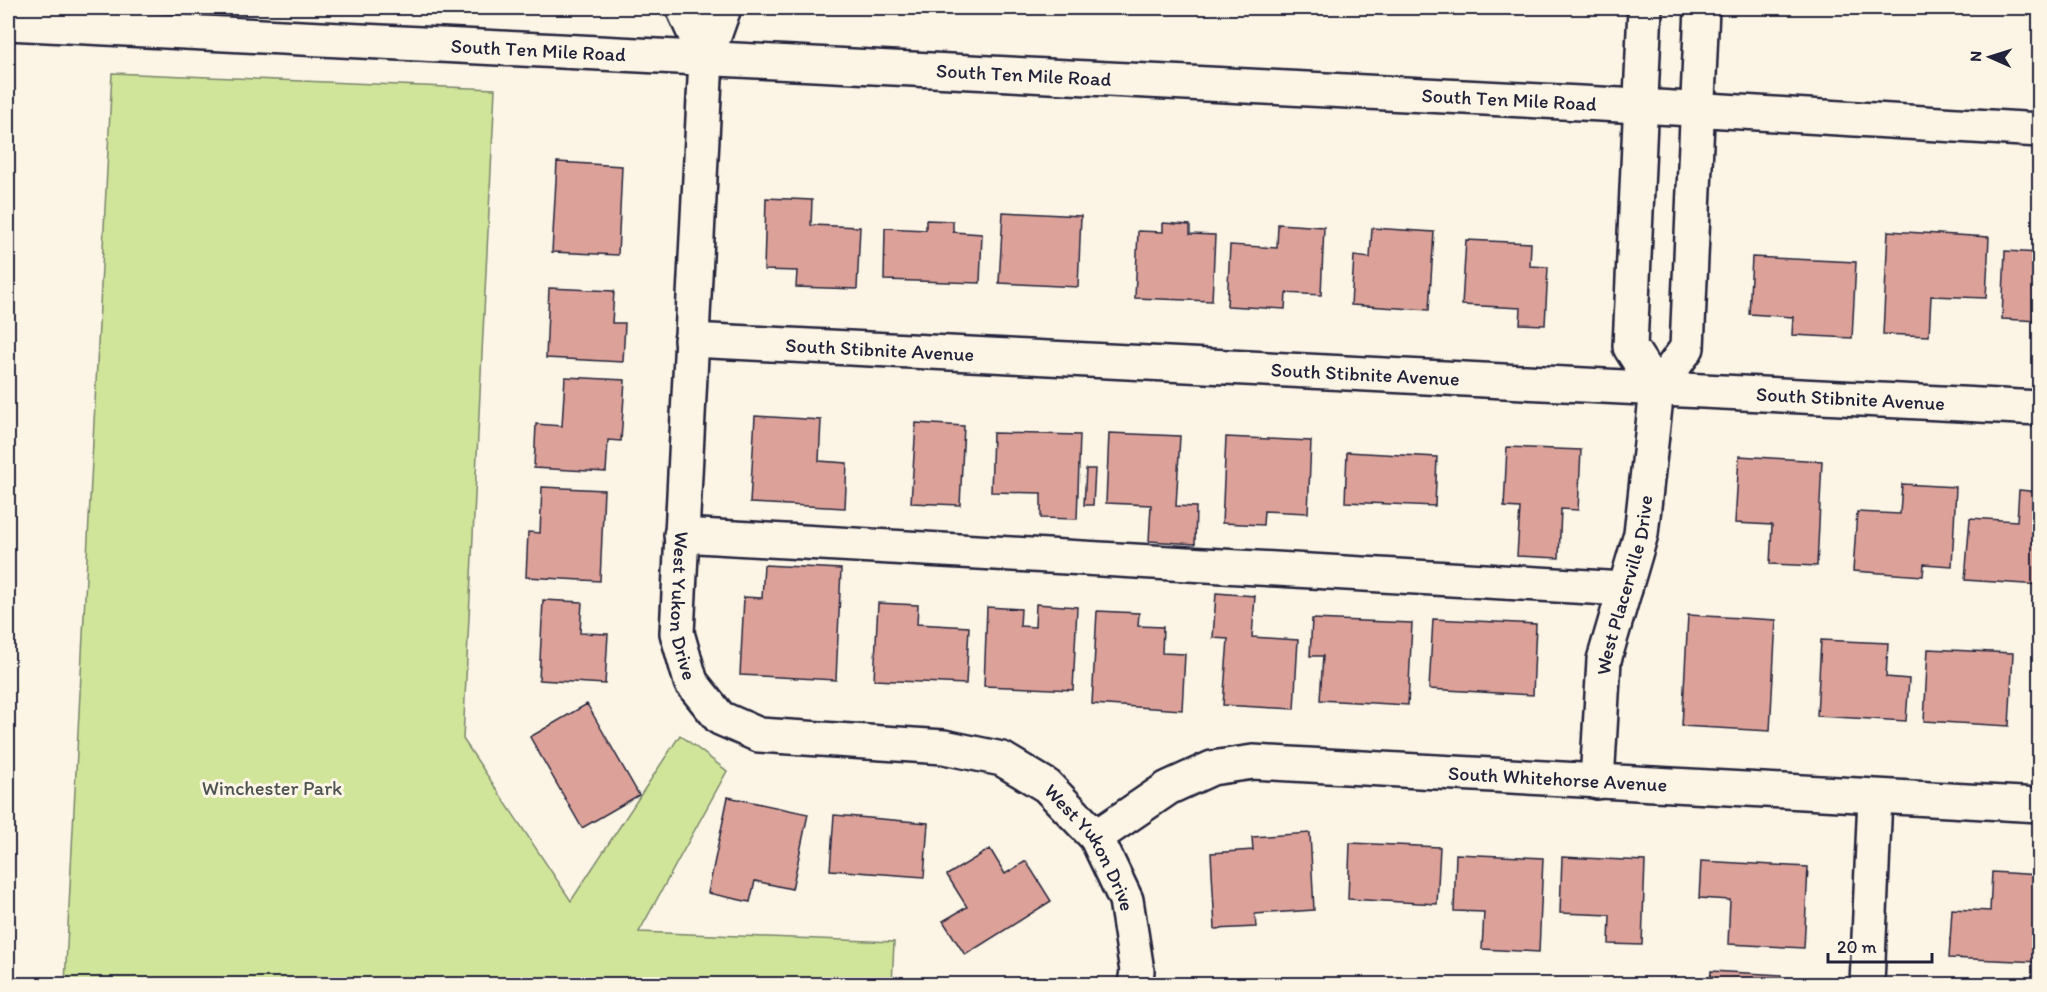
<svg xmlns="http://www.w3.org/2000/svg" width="2047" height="992" font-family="Itim,sans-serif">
<rect width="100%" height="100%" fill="#fcf5e5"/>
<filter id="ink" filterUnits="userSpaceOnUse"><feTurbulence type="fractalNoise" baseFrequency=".0167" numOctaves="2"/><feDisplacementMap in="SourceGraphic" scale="12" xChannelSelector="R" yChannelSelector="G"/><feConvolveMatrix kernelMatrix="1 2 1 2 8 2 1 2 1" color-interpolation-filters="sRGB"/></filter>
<g filter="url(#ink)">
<!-- green -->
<path fill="#d0e59a" stroke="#79846a" stroke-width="1.5" d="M112,73L495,89L463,739L571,901L680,735L727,771L639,932L894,942L892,984H65Z"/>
<!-- building -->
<path fill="#dca299" stroke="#22223b" stroke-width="1.5" d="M557,162L622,166L618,255L552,252Z
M766,198L812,200L811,225L860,227L857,289L796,287L797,271L764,270Z
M1003,212L1081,216L1078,287L999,283Z
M926,220L953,221V232L982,234L980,283L884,280L885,228L926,230Z
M1163,223L1190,225V234L1215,235L1212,301L1135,298L1138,231L1163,232Z
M1278,224L1324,227L1321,295L1286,293L1285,309L1227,306L1230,245L1277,248Z
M1372,228L1434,232L1429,310L1351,305L1354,256L1370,258Z
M1888,231L1989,237L1986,298L1931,296L1929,336L1883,334Z
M1466,240L1531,243L1530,266L1548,267L1545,325L1520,324L1521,308L1462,305Z
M2005,251L2040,253V321L2002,319Z
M1752,257L1856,262L1852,338L1792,335L1793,317L1749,314Z
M549,288L614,291L612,323H625L623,362L546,358Z
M565,377L625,380L621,441L608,440L606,472L534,468L536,424L562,426Z
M755,416L821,420L819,461L847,463L845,508L750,503Z
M916,423L964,426L960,505L911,503Z
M993,433L1080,435L1077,519L1041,518V493L991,492Z
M1109,433L1180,436L1176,506L1196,507L1195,544L1149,541L1151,505L1106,503Z
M1226,437L1311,441L1308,513L1264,511L1263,525L1222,523Z
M1507,447L1581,450L1578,510L1561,509L1559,558L1517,556L1520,508L1504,507Z
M1347,452L1437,457L1435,506L1345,502Z
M1739,456L1822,461L1817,566L1770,564L1772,525L1735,523Z
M1086,469H1095L1093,505H1084Z
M1902,484L1956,487L1952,566L1924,564L1923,576L1853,571L1857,512L1900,514Z
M542,487L604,490L600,581L526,577L528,532L540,533Z
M2019,490L2040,492V585L1965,580L1970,518L2017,521Z
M764,565L841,569L836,680L740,675L744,597L762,598Z
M1216,593L1255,596L1252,637L1298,640L1294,709L1223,705L1228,639L1213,638Z
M543,600L582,602L580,633L608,634L605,684L539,680Z
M878,603L918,605L917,624L969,627L966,684L874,680Z
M1036,604L1077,607L1073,690L984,686L987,607L1021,609L1020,626L1035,627Z
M1097,611L1139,613L1138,626L1163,627L1162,653L1185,654L1182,710L1092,704Z
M1688,615L1776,620L1770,731L1682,726Z
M1312,619L1412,623L1408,705L1320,700L1323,656H1310Z
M1433,619L1536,624L1533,695L1429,689Z
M1821,640L1888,643L1886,677L1909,679L1906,721L1817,716Z
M1928,649L2013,653L2009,726L1924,721Z
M587,704L639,795L582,828L530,737Z
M728,797L808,814L792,889L755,881L750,902L708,893Z
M834,815L928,823L924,877L830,870Z
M1310,833L1314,910L1255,914L1256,927L1215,929L1211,853L1253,850L1252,837Z
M1350,843L1440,847L1437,904L1348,899Z
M990,849L1005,874L1026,861L1051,901L965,955L943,921L967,907L947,875Z
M1456,854L1543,858L1539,952L1482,949L1484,912L1454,911Z
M1562,857L1645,861L1642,945L1609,944L1610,915L1560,913Z
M1701,861L1808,867L1804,948L1728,944L1730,900L1699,898Z
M1992,872L2040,875V962L1949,958L1952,909L1990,911Z
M1711,971L1781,975V984H1710Z
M1970,981L2036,983V984H1970Z"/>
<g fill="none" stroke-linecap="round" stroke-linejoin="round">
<defs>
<g id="minor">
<path d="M683,8L706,59L724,8"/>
<path d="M1645,8L1630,347L1657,389"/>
<path id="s1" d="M8,23L1640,106L2040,130"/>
<path id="s2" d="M706,59L677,633L691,682L720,718L759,735L944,747L1002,759L1047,786L1096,837L1126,900L1137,971L1135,984"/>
<path id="s3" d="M691,340L2040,408"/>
<path d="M681,535L1625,589"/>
<path id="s4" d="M1597,782L1604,660L1641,534L1657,389L1687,348L1702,8"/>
<path id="s5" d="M1096,837L1168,788L1212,768L1253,762L2040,805"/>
<path d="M1867,984L1875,797"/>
</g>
</defs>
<!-- minor casing -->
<use href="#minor" stroke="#22223b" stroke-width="38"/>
<!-- minor -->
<use href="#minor" stroke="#fcf5e5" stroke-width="33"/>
</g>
</g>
<g text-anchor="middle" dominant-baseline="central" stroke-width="6" stroke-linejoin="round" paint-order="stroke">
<!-- street labels -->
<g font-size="20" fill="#22223b" stroke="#fcf5e5">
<text stroke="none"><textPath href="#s1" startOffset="531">South Ten Mile Road</textPath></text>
<text stroke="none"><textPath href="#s1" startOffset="1017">South Ten Mile Road</textPath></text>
<text stroke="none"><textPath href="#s1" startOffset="1503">South Ten Mile Road</textPath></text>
<text stroke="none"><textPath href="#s3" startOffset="189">South Stibnite Avenue</textPath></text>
<text stroke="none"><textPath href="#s3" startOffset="675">South Stibnite Avenue</textPath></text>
<text stroke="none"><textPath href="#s3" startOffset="1161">South Stibnite Avenue</textPath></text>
<text stroke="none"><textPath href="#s4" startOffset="200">West Placerville Drive</textPath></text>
<text stroke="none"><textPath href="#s2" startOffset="548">West Yukon Drive</textPath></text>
<text stroke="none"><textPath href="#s5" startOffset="482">South Whitehorse Avenue</textPath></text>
<text stroke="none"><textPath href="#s2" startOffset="1088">West Yukon Drive</textPath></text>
</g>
<!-- park labels -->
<g font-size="20" fill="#4e5353" stroke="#fcf5e5">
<text x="272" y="788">Winchester Park</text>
</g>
</g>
<!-- margin -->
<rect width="2047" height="992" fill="none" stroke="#fcf5e5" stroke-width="30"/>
<rect x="15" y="15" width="2017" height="962" fill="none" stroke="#22223b" stroke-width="2" filter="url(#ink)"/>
<!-- north arrow -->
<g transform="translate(1990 57) rotate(273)" stroke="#fcf5e5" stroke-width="4.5" paint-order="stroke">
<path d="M0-4.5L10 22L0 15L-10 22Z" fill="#22223b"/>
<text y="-9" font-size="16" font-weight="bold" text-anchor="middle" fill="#22223b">N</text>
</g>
<!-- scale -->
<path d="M1828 953v9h104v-9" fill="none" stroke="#22223b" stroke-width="3"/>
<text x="1837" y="953" font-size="18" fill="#22223b" stroke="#fcf5e5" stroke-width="4.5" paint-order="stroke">20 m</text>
</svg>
